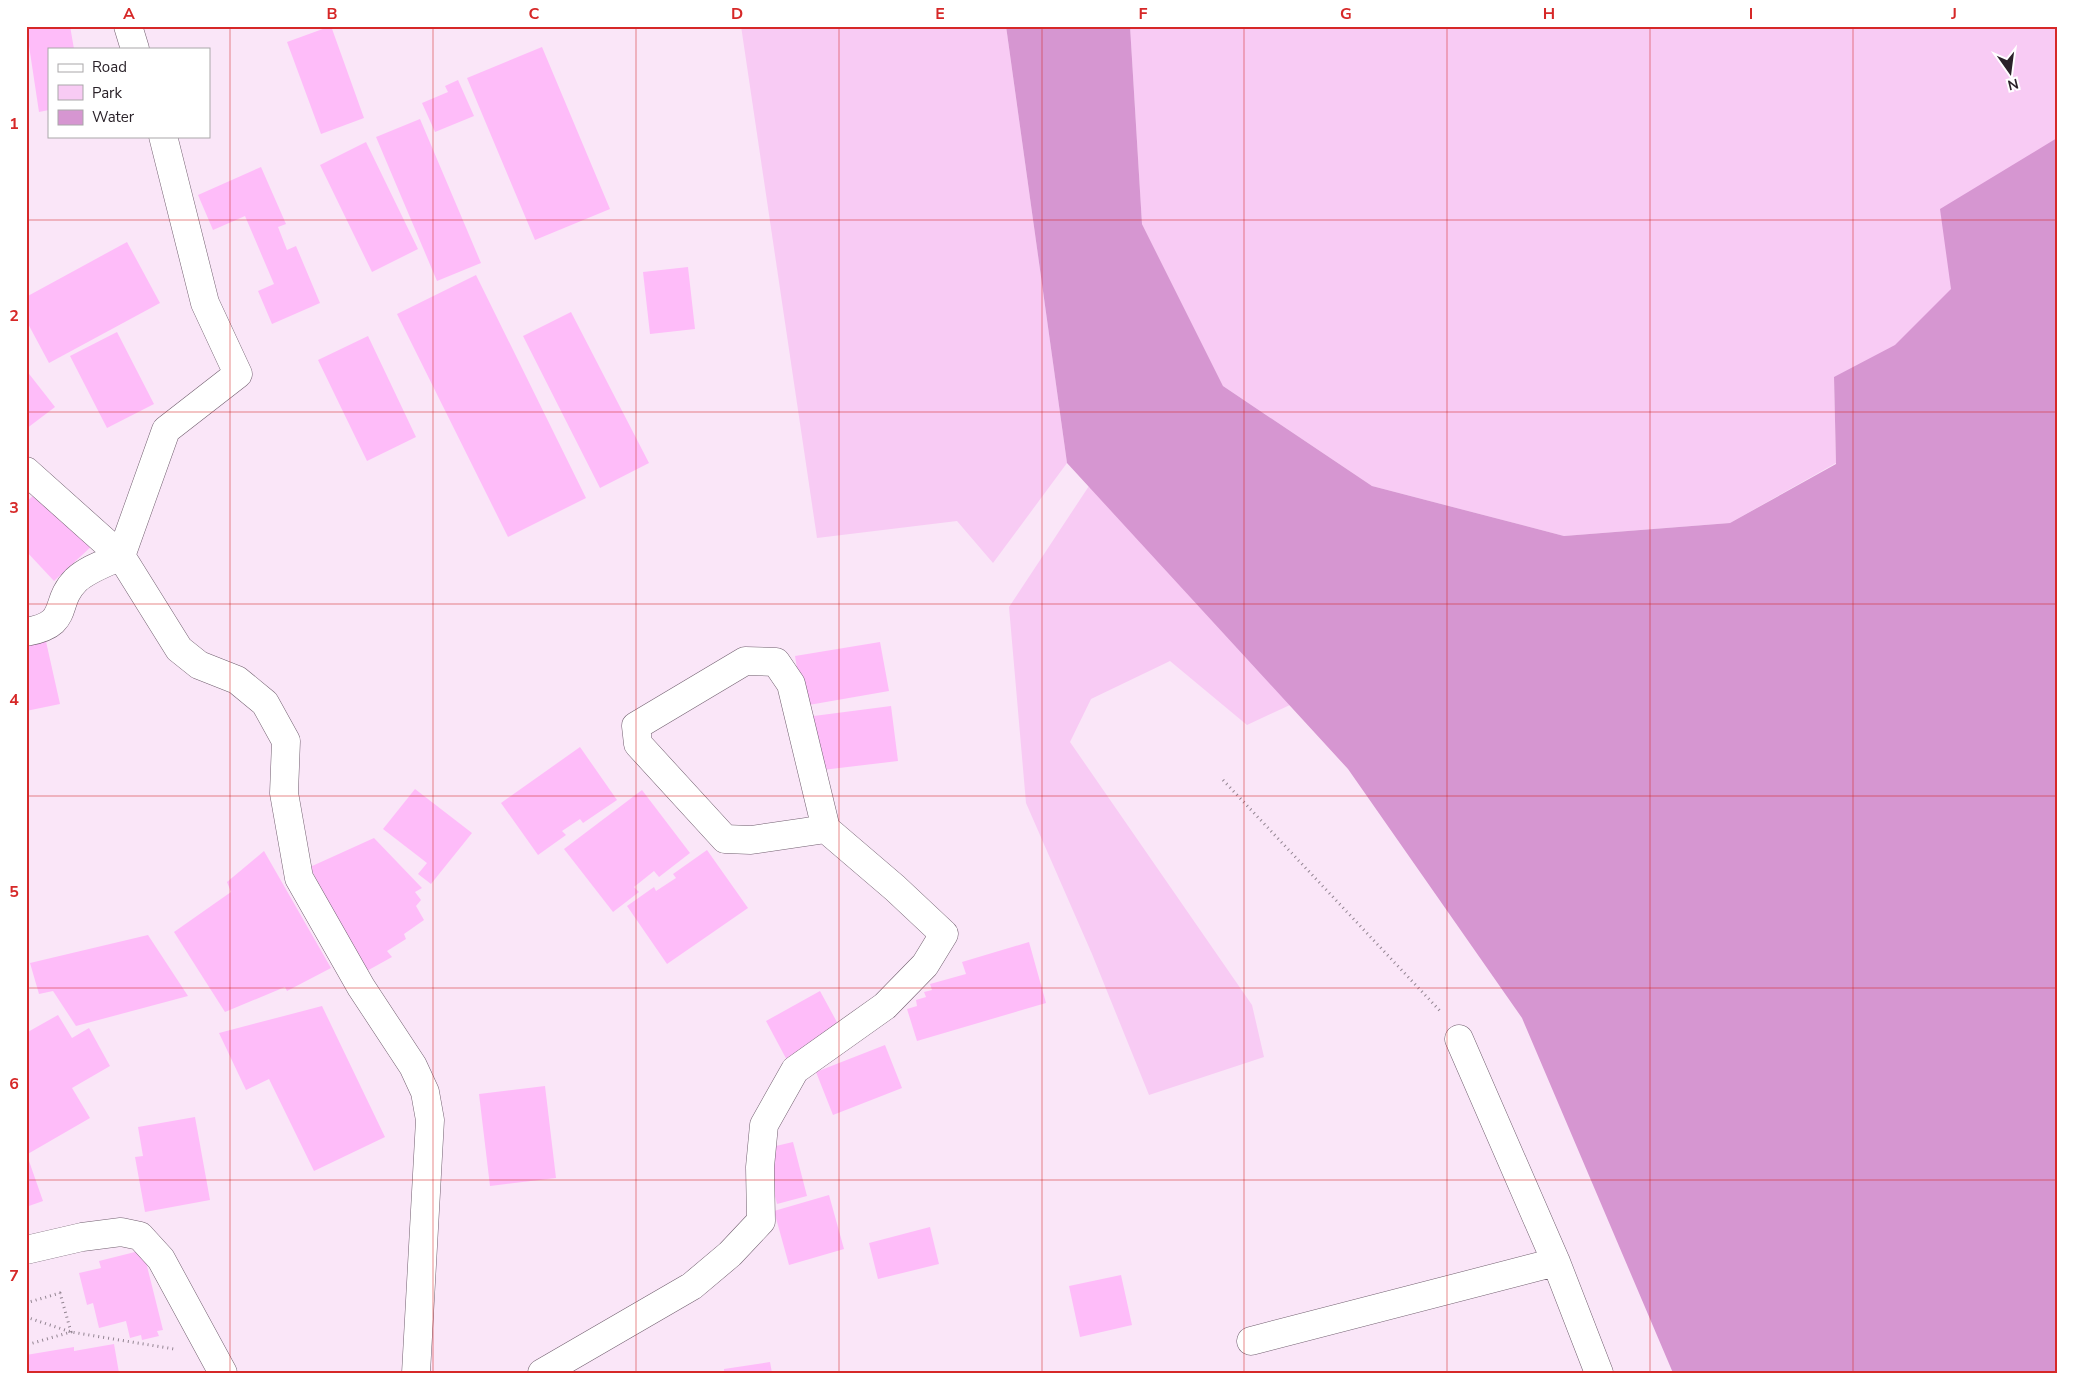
<svg xmlns="http://www.w3.org/2000/svg" width="2083" height="1399" font-family="'Nunito Sans',sans-serif">
<rect width="100%" height="100%" fill="#fae6f8"/>
<!-- green -->
<path fill="#f8cbf4" d="M741,26H1006L1067,463L993,563L957,521L817,538Z
M1130,26H2057V407L1834,377L1836,463L1730,523L1564,536L1372,486L1223,386L1142,224Z
M1089,486L1290,705L1247,725L1170,661L1091,699L1070,742L1252,1005L1264,1057L1149,1095L1092,954L1026,803L1009,607Z"/>
<!-- water -->
<path fill="#d696d1" d="M1006,26H1130L1142,224L1223,386L1372,486L1564,536L1730,523L1836,464L1834,377L1895,345L1951,289L1940,209L2057,138V1373H1673L1522,1018L1348,769L1067,463Z"/>
<!-- building -->
<path fill="#febcf9" d="M26,26H70L74,49H49V110L39,112Z
M331,26L364,118L321,134L287,42Z
M542,47L610,209L535,240L467,78Z
M458,80L474,116L435,132L422,103L448,92L445,86Z
M420,119L481,263L437,281L376,137Z
M366,142L418,249L372,272L320,165Z
M261,167L286,224L278,227L287,250L296,246L320,303L272,324L258,291L274,284L245,216L213,230L198,195Z
M127,242L160,303L49,363L26,320V297Z
M688,267L695,329L650,334L643,272Z
M476,275L586,498L508,537L397,314Z
M571,312L649,463L600,488L523,336Z
M117,332L154,404L107,428L70,356Z
M368,336L416,437L367,461L318,360Z
M26,370L55,407L26,429Z
M42,488L94,544L54,581L26,551V502Z
M45,637L60,704L26,711V641Z
M880,642L889,691L803,706L795,656Z
M891,706L898,761L814,771L806,717Z
M580,747L617,800L583,823L580,819L562,831L566,835L538,855L501,803Z
M415,789L472,833L431,884L418,874L427,863L383,829Z
M642,790L690,853L659,877L654,871L634,887L639,892L613,912L564,849Z
M374,838L422,888L415,892L421,900L416,906L424,920L404,934L406,939L387,951L392,957L365,972L310,867Z
M707,850L748,908L667,964L627,906L654,887L656,891L676,878L673,874Z
M264,851L331,968L287,991L285,987L225,1012L174,932L231,892L227,882Z
M148,935L188,996L76,1026L53,991L39,994L30,963Z
M1029,942L1046,1003L917,1041L907,1009L917,1006L916,1000L926,997L924,992L932,990L930,984L966,974L962,962Z
M820,991L844,1035L789,1064L766,1021Z
M322,1006L385,1137L314,1171L269,1079L246,1090L219,1033Z
M58,1015L72,1038L89,1028L110,1066L72,1088L90,1118L26,1155V1033Z
M885,1045L902,1088L833,1115L816,1072Z
M545,1086L556,1178L490,1186L479,1094Z
M195,1117L210,1200L145,1212L135,1157L143,1156L138,1127Z
M793,1142L807,1196L777,1204L763,1149Z
M29,1161L43,1201L26,1207V1162Z
M829,1195L844,1249L789,1265L774,1211Z
M930,1227L939,1264L878,1279L869,1243Z
M143,1250L163,1330L157,1331L159,1336L142,1340L141,1335L130,1338L126,1321L99,1328L93,1303L87,1305L79,1273L101,1268L99,1261Z
M1121,1275L1132,1325L1080,1337L1069,1286Z
M114,1344L119,1373H26V1355L74,1347V1351Z
M770,1362L772,1373H724V1369Z"/>
<g fill="none" stroke-linecap="round" stroke-linejoin="round">
<defs>
<path id="minor" d="M128,26L135,49
M26,471L121,556L166,430L238,374L205,303L163,136
M26,632C72,624 52,604 76,580C88,569 106,563 121,556L179,649L199,665L237,680L265,703L286,741L284,793L299,878L361,987L413,1066L425,1092L430,1120L416,1373
M1459,1039L1556,1262L1599,1373
M26,1250L82,1237L121,1232L140,1236L161,1259L223,1373
M1251,1341L1556,1262
M542,1373L692,1286L730,1254L761,1221L760,1167L764,1125L795,1070L885,1006L925,965L944,934L895,888L826,829L791,684L776,662L745,661L636,726L638,744L725,839L751,840L826,829"/>
</defs>
<!-- minor casing -->
<use href="#minor" stroke="#715f6f" stroke-width="29"/>
<!-- path -->
<path stroke="#938592" stroke-width="3" stroke-dasharray="1 4" stroke-linecap="butt" d="M1223,780L1442,1013
M26,1303L60,1293L71,1332L26,1345
M26,1317L71,1332L174,1349"/>
<!-- minor -->
<use href="#minor" stroke="#fff" stroke-width="28"/>
</g>
<!-- grid -->
<path fill="none" stroke="#d62828" stroke-width="1" stroke-opacity="0.55" d="M230,26V1373M433,26V1373M636,26V1373M839,26V1373M1042,26V1373M1244,26V1373M1447,26V1373M1650,26V1373M1853,26V1373M26,220H2057M26,412H2057M26,604H2057M26,796H2057M26,988H2057M26,1180H2057"/>
<!-- border -->
<rect width="2083" height="1399" fill="none" stroke="#ffffff" stroke-width="55"/>
<!-- legend -->
<rect x="48" y="48" width="162" height="90" fill="#ffffff" stroke="#aaa7a9"/>
<rect x="58" y="64" width="25" height="8" fill="#ffffff" stroke="#aaa7a9"/>
<text x="92" y="72" font-size="15" fill="#2a2229">Road</text>
<rect x="58" y="85" width="25" height="15" fill="#f8cbf4" stroke="#aaa7a9"/>
<text x="92" y="98" font-size="15" fill="#2a2229">Park</text>
<rect x="58" y="110" width="25" height="15" fill="#d696d1" stroke="#aaa7a9"/>
<text x="92" y="122" font-size="15" fill="#2a2229">Water</text>
<!-- north arrow -->
<g transform="translate(2010 72) rotate(166)" stroke="#ffffff" stroke-width="4" paint-order="stroke">
<path d="M0-4L9 19L0 12L-9 19Z" fill="#2a2229"/>
<text y="-8" font-size="14" font-weight="bold" text-anchor="middle" fill="#2a2229">N</text>
</g>
<rect x="28" y="28" width="2028" height="1344" fill="none" stroke="#d62828" stroke-width="2"/>
<g font-size="16" text-anchor="middle" font-weight="bold" fill="#d62828">
<text x="129" y="19">A</text>
<text x="332" y="19">B</text>
<text x="534" y="19">C</text>
<text x="737" y="19">D</text>
<text x="940" y="19">E</text>
<text x="1143" y="19">F</text>
<text x="1346" y="19">G</text>
<text x="1549" y="19">H</text>
<text x="1751" y="19">I</text>
<text x="1954" y="19">J</text>
<text x="14" y="129">1</text>
<text x="14" y="321">2</text>
<text x="14" y="513">3</text>
<text x="14" y="705">4</text>
<text x="14" y="897">5</text>
<text x="14" y="1089">6</text>
<text x="14" y="1281">7</text>
</g>
</svg>
